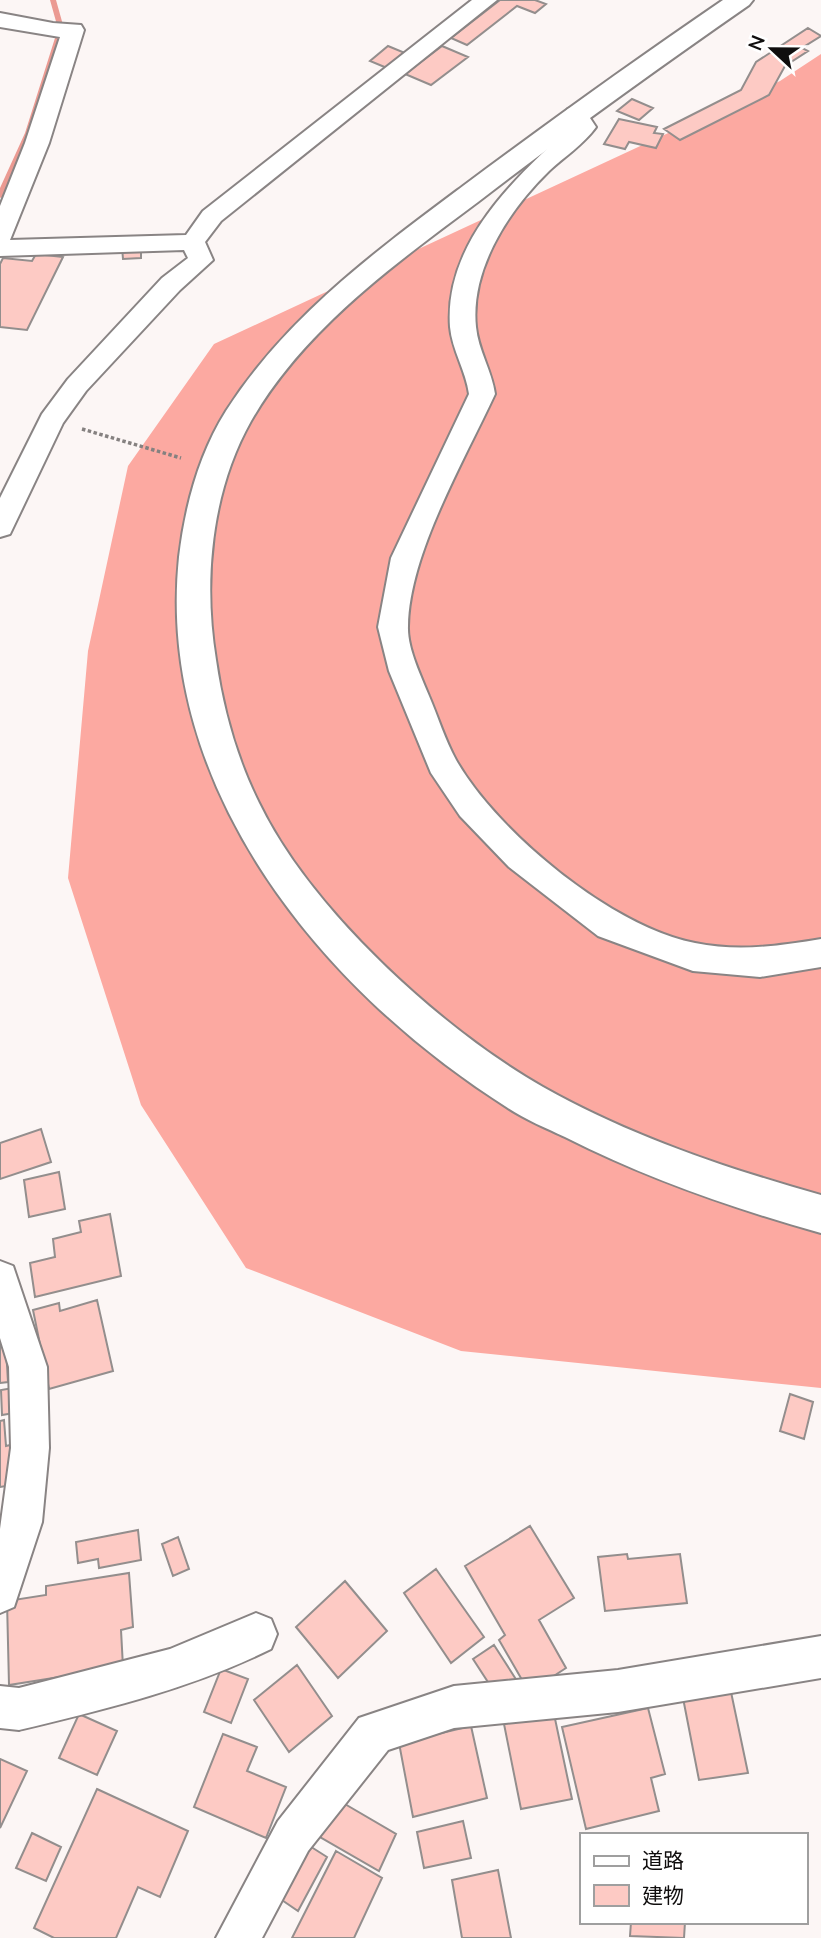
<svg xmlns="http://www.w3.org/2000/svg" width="821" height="1938" font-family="Mulish,'Noto Sans JP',sans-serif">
<rect width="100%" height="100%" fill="#fcf6f5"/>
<!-- forest -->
<path fill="#fca9a1" d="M821,54V1388L461,1351L246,1268L141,1105L68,878L88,651L128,466L214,344L780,81Z"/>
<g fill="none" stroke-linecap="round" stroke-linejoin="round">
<!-- stream -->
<path fill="#eb9a92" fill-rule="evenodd" d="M50,0H56L63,25L61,38L33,133L4,196L0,198V188L25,133L55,38L57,25Z"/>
</g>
<!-- building -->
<path fill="#fdcac4" stroke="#938e8d" stroke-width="2" d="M500,0H535L546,4L535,13L517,6L467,45L451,38Z
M808,28L821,36L802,48L808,51L785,66L769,95L680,140L664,129L741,90L756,62Z
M388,46L405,53L387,68L370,61Z
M442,46L468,57L431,85L405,74Z
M632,99L653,108L639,120L617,111Z
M619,119L657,127L654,133L663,134L656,148L629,142L625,149L604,144Z
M141,246V258L123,259L122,247Z
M36,254L63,257L27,330L0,327V264L3,258L32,261Z
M41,1129L51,1162L0,1179V1143Z
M59,1172L65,1209L29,1217L24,1180Z
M110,1214L121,1276L35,1297L30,1263L55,1257L53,1239L81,1232L79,1221Z
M97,1300L113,1371L49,1389L33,1310L59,1303L60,1311Z
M5,1332L8,1382L0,1383V1333Z
M19,1387L20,1412L2,1415L1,1390Z
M790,1394L813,1402L804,1439L780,1431Z
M4,1420L6,1446L10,1445L12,1485L0,1487V1421Z
M530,1526L574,1598L539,1620L566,1668L529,1692L499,1640L505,1635L465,1566Z
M138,1530L141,1560L99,1568L98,1559L78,1563L76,1542Z
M178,1537L189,1569L173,1576L162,1544Z
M627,1554L628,1559L680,1554L687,1603L605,1611L598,1557Z
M436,1569L484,1637L451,1663L404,1593Z
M129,1573L133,1627L121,1630L123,1667L9,1685L7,1601L46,1595V1586Z
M345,1581L387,1631L338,1678L296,1627Z
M494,1645L519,1684L499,1699L473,1659Z
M297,1665L332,1716L289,1752L254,1700Z
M221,1669L248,1679L231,1723L204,1712Z
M731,1692L748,1773L699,1780L683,1698Z
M648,1708L665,1774L651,1778L659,1811L586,1829L562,1727Z
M79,1714L117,1731L97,1775L59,1758Z
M554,1714L572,1799L521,1809L504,1724Z
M471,1726L487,1798L413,1817L399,1743Z
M223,1734L257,1747L247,1771L286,1787L266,1838L194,1807Z
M0,1759L27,1771L0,1828Z
M97,1789L188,1831L160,1897L138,1887L116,1938H54L34,1928Z
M338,1800L396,1834L379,1871L320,1837Z
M463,1821L471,1858L424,1868L417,1832Z
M32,1833L61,1847L46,1881L16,1868Z
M305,1843L327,1857L298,1911L276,1896Z
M336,1851L382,1878L354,1938H292Z
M498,1870L511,1938H462L452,1880Z
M631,1922H685L684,1938L630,1936Z"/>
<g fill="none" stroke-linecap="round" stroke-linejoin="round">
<defs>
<path id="minor" d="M472,0H497L221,221L205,242L213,260L180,290L86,391L63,423L10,534L0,537V498L42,414L68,379L162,278L188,258L184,250L0,256V206L25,143L60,37L0,27V13L53,23L81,25L84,30L49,143L10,240L186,235L203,211Z
M576,107L584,109L596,127C584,144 564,157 549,171C509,210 470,269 476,327C478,350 492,371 495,394C465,459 409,554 408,626C407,648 421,676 429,696C438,717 445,740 456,760C497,832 612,927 695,943C738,952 779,946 821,939V967L760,977L693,971L598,936L509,867L460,816L431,773L389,671L378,627L391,558L469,394C466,371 452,350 450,327C444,242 516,177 572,126L564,114L568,109Z
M0,1261L13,1266L47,1367L49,1448L42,1522L14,1607L0,1613V1529L11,1448L9,1367L0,1338Z
M256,1613L271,1619L277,1634L271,1649C190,1689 106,1709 19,1730L0,1728V1686L19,1688L170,1649Z
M821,1636V1678L618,1712L454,1728L388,1750L308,1851L262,1938H216L278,1821L359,1718L454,1686L618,1670Z"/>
<path id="tertiary" d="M723,0H753L749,5C657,69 566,134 478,202C395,264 304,329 251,421C211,492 203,581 216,660C223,709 237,759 259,803C310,909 441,1029 543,1087C630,1136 725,1168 821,1195V1233C732,1208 648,1179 565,1137C546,1128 526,1120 508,1108C323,991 155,789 179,557C185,506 199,454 226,411C286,317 376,251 463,186C549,122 635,60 723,0Z"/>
</defs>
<!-- minor casing -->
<use href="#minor" stroke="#898484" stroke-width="4"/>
<!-- tertiary casing -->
<use href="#tertiary" stroke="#898484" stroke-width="4"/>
<!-- path -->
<path stroke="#858180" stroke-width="3.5" stroke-dasharray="3.5 2.5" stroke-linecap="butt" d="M82,429L181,458"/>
<!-- minor -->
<use href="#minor" fill="#fff" fill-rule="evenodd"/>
<!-- tertiary -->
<use href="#tertiary" fill="#fff" fill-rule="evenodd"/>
</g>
<!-- legend -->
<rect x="580" y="1833" width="228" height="91" fill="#ffffff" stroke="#9f9f9f" stroke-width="2"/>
<rect x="594" y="1856" width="35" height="10" fill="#ffffff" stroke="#9f9f9f" stroke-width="2"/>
<text x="642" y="1868" font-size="21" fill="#100e0e">道路</text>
<rect x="594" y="1885" width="35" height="21" fill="#fdcac4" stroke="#9f9f9f" stroke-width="2"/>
<text x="642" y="1903" font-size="21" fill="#100e0e">建物</text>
<!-- north arrow -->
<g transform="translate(772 49) rotate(292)" stroke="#ffffff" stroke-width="5" paint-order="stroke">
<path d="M0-5L12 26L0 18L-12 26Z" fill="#100e0e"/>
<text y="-10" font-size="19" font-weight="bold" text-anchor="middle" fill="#100e0e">N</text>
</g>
</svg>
